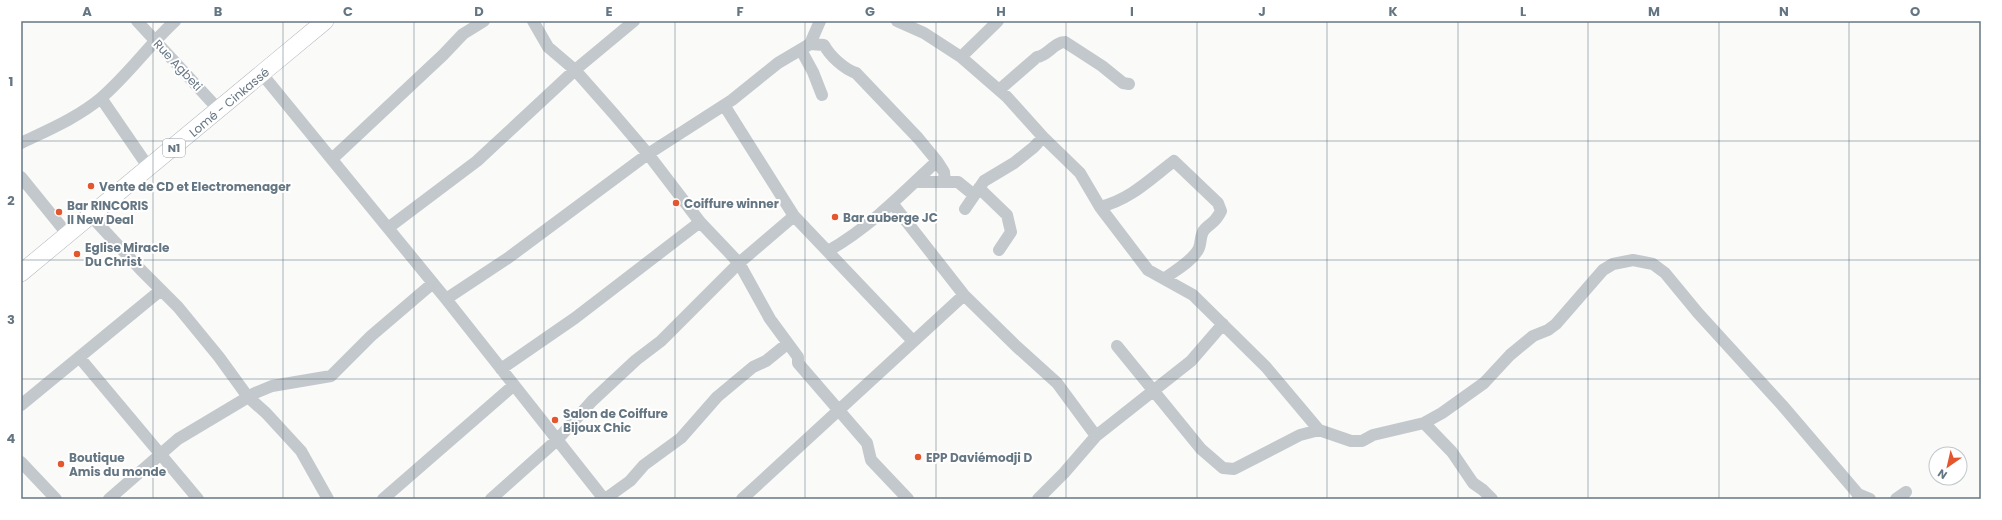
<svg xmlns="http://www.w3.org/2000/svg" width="2002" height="520" font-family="Poppins,sans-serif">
<rect width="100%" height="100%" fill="#fafaf8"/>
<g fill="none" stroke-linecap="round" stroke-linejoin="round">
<defs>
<path id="highway" d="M21,273L325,21"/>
</defs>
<!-- highway casing -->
<use href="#highway" stroke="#b4b9bd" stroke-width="18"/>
<!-- minor -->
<path stroke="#c3c8cc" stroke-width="12" d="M137,21L219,110
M533,21L548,47L575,70L613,113L648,154L700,222L739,263L770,319L798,357V363L867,443L871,460L908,499
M897,21L924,33L961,57L1007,97L1043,137L1080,173L1100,207L1148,270L1193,295L1266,367L1319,430L1351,441H1362L1373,435L1424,423L1452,452L1473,483L1483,490L1492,499
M810,44L824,45C830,56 844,69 856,73L918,138L937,161L944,172L945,182
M801,50L813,72L822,95
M961,57L998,21
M262,74L446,299L604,499
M999,90L1037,57C1048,56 1054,42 1065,42L1102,66L1123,83L1129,84
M101,98L149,168
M724,105L794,216L913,341
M21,143C48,130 77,118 101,98C128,75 149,45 175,21
M332,159L443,55L463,34L484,21
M21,177L68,235
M915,182H958L974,195
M979,188L1007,215L1011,232L999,250
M892,203L964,295L1016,346L1057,383L1096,436
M1100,207C1131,199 1149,180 1174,161L1218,203L1221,211C1215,223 1213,221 1205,229C1199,235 1202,244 1198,250C1191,262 1176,270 1165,278
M965,209L984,181L1014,163L1034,147L1043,137
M91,216L141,270L178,307L219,357L248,397L266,413L301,451L328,499
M388,228L477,161L575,70L634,21
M828,251C870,227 902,194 937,161
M446,299L508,258L648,154L732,100L778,63L810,44L820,21
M1117,346L1201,449L1223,468L1234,469L1300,435L1319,430
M79,357L198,499
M501,369L575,318L700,222
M21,405L161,290
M1424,423L1442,413L1484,383L1510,355L1533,336L1548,330L1556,324L1603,270L1613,264L1633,260L1653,264L1665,273L1698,313L1782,405L1858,494
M21,462L56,499
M109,499L178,439L255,393L272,386L331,376L371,336L433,283
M383,499L514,385
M491,499L557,440L592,401L636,360L661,341L739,263L794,216
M605,499L630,481L644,465L681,438L717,397L753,367L766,361L787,344
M742,499L964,295
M1038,499L1064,473L1096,436L1191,361L1223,324
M1858,499V494L1870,499
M1896,499L1906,492"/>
<!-- highway -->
<use href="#highway" stroke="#fff" stroke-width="17"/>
</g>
<!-- grid -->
<path fill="none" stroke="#657683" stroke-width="1" stroke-opacity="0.55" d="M153,21V499M283,21V499M414,21V499M544,21V499M675,21V499M805,21V499M936,21V499M1066,21V499M1197,21V499M1327,21V499M1458,21V499M1588,21V499M1719,21V499M1849,21V499M21,141H1981M21,260H1981M21,379H1981"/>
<!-- markers -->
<g fill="#e4572e" stroke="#fff" stroke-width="1.5">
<circle cx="91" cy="186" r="4"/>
<circle cx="676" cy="203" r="4"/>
<circle cx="59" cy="212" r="4"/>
<circle cx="835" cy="217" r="4"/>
<circle cx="77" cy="254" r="4"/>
<circle cx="555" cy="420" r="4"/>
<circle cx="918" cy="457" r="4"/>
<circle cx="61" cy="464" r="4"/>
</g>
<g text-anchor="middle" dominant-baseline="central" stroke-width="4" stroke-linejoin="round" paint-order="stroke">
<!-- shield labels -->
<rect fill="#fff" stroke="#939fa8" stroke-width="1" x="163" y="139" width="22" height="18" rx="3"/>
<g font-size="11" font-weight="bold" fill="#657683">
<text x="174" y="148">N1</text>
</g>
<!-- street labels -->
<g font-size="12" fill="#657683" stroke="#fff">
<text transform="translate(178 65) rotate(47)">Rue Agbeti</text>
<text transform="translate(229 102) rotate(-40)">Lomé - Cinkassé</text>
</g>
<!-- poi labels -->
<g font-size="12" font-weight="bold" fill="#657683" stroke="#fff" text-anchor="start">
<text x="99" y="186">Vente de CD et Electromenager</text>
<text x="684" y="203">Coiffure winner</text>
<text x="67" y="205">Bar RINCORIS<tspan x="67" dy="14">II New Deal</tspan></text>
<text x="843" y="217">Bar auberge JC</text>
<text x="85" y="247">Eglise Miracle<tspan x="85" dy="14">Du Christ</tspan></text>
<text x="563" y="413">Salon de Coiffure<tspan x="563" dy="14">Bijoux Chic</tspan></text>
<text x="69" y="457">Boutique<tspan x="69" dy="14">Amis du monde</tspan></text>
<text x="926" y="457">EPP Daviémodji D</text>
</g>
</g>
<!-- border -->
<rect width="2002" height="520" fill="none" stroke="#ffffff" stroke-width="44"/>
<!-- north arrow -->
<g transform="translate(1948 466) rotate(214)"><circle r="19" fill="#ffffff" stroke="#c1c8cd"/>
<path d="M0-3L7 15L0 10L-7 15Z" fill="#e4572e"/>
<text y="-6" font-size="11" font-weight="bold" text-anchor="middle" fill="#657683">N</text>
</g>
<rect x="22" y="22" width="1958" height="476" fill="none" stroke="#657683" stroke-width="1.5"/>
<g font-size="13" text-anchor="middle" font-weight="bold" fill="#657683">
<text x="87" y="16">A</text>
<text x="218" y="16">B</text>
<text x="348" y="16">C</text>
<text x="479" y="16">D</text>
<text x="609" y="16">E</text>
<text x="740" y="16">F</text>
<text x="870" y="16">G</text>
<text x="1001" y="16">H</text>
<text x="1132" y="16">I</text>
<text x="1262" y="16">J</text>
<text x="1393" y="16">K</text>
<text x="1523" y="16">L</text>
<text x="1654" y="16">M</text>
<text x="1784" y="16">N</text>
<text x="1915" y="16">O</text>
<text x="11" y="86">1</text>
<text x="11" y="205">2</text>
<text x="11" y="324">3</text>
<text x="11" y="443">4</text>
</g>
</svg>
